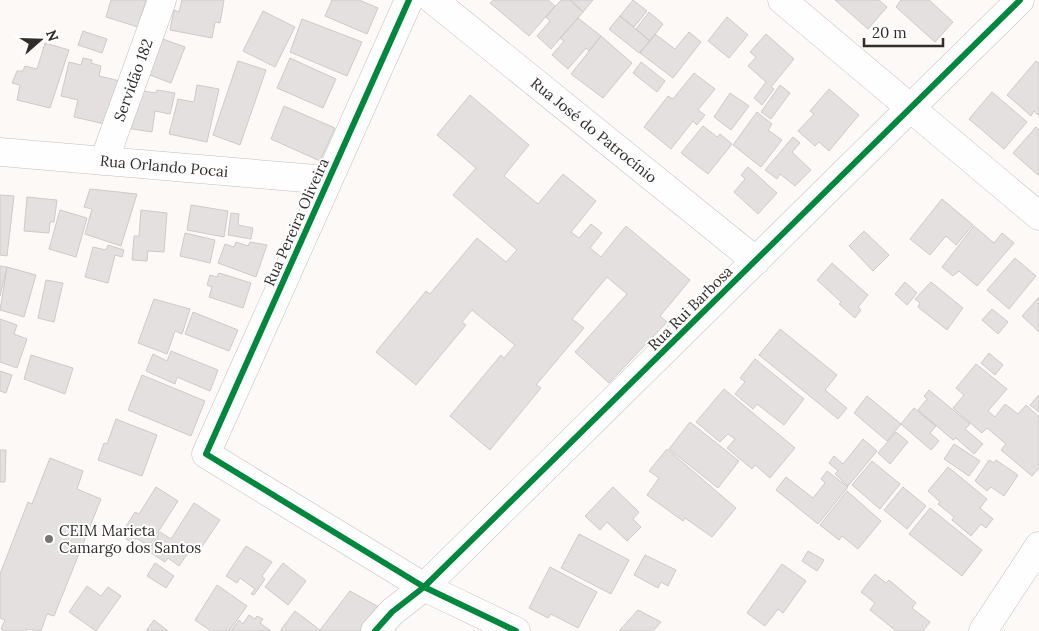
<svg xmlns="http://www.w3.org/2000/svg" width="1039" height="631" font-family="Lora,serif">
<rect width="100%" height="100%" fill="#fcf9f7"/>
<!-- building -->
<path fill="#e4e0df" stroke="#cdcac9" d="M111,0H146L138,27L106,17Z
M182,0H224L220,23L215,22L212,38L170,30L174,10L179,12Z
M332,0H359L378,8L367,34L325,16Z
M493,0H548L555,6L529,36L490,3Z
M561,0H570L583,12L551,49L537,36L550,21L546,17Z
M570,0H593L583,12Z
M633,0L647,11L634,27L620,16Z
M835,0H879L887,7L868,29Z
M901,0H929L953,22L935,42L896,7Z
M263,11L295,27L275,67L243,51Z
M649,12L663,24L650,41L636,29Z
M620,16L650,41L639,53L609,29Z
M727,17L748,35L729,58L708,41Z
M578,18L601,36L589,51L586,48L568,69L552,55L564,41L560,38Z
M302,19L362,42L347,76L290,52Z
M83,31L107,39L102,53L78,45Z
M689,32L701,42L673,78L640,53L655,34L675,49Z
M766,34L794,59L771,87L774,89L762,105L754,98L766,82L748,66L756,57L750,52Z
M601,36L632,63L603,98L571,74Z
M160,38L185,47L171,83L147,74Z
M45,43L69,50L50,108L17,100L20,85L12,83L17,71H23L25,66L37,69Z
M83,58L92,60L91,63L101,66L99,76L120,81L109,125L74,117L78,100L61,96L69,62L81,65Z
M290,58L336,79L323,108L277,88Z
M238,61L266,70L240,145L213,135Z
M1036,61L1039,63V116L1034,111L1031,116L1007,95Z
M641,62L665,81L657,92L633,73Z
M694,73L715,89L698,110L705,115L697,125L693,121L671,149L644,127L668,96L673,99Z
M197,85L219,89L207,142L169,134L178,99L194,102Z
M780,85L790,93L771,119L761,112Z
M829,89L859,115L829,151L819,142L815,146L798,131L814,114L810,111Z
M136,90L156,93L157,90L175,93L170,114L155,111L152,132L126,128Z
M992,92L1027,122L1004,149L969,119Z
M730,93L749,106L731,130L714,117Z
M470,95L529,145L504,176L538,204L563,174L596,201L571,232L579,238L591,224L602,233L590,248L601,257L626,226L690,280L660,316L667,322L609,383L575,352L627,294L607,277L572,319L584,328L536,385L541,388L490,450L450,416L501,355L504,358L515,345L472,310L462,322L466,325L416,385L376,352L426,291L430,294L477,238L506,262L517,250L453,195L476,168L437,135Z
M284,106L335,128L320,161L271,139Z
M757,112L772,124L768,130L782,140L761,167L733,145Z
M703,126L717,137L720,134L732,144L708,174L681,153Z
M1036,127L1039,130V176L1013,153Z
M793,137L800,143L792,152L811,170L795,186L780,174L777,179L765,170Z
M748,167L777,193L758,214L734,192L745,179L741,175Z
M90,189L137,194L121,246L85,234L92,209L84,207Z
M0,195L14,196L7,256L0,255Z
M27,197L57,200L54,222H50L49,233L24,231Z
M942,199L973,225L956,245L946,236L930,255L910,239Z
M191,205L228,211L224,237L187,230Z
M60,210L87,218L76,257L49,249Z
M141,210L167,213L164,252L148,251L147,261L132,260L134,236H139Z
M231,213L239,214L238,225L253,228L251,239L228,235Z
M974,226L994,243L1002,233L1014,243L977,286L959,271L953,276L942,267Z
M864,231L889,255L873,271L849,246Z
M185,233L215,240L210,263L180,256Z
M236,242L248,246L250,242L267,245L256,277L218,263L225,244L234,247Z
M108,245L124,250L122,257L115,255L108,283L85,277L93,247L106,250Z
M1015,258L1036,276L1009,309L987,290Z
M832,263L868,295L858,307L861,310L855,318L839,304L841,302L817,280Z
M0,266L7,267L0,296Z
M7,267L36,275L24,317L0,310Z
M219,273L251,283L243,308L209,297L212,287L207,285L210,275L217,277Z
M46,280L63,283L54,322L38,318Z
M905,282L917,293L907,305L895,294Z
M931,282L963,308L947,330L918,307L920,303L915,299Z
M1039,297V332L1022,316Z
M154,299L190,309L182,334L175,331L167,354L138,343Z
M992,309L1008,322L998,334L982,320Z
M193,312L238,330L229,351L185,334Z
M0,319L17,325L14,334L27,339L17,368L0,362Z
M780,329L837,375L825,390L847,408L838,419L759,355Z
M171,351L218,370L210,391L177,377L175,384L146,371L153,354L167,361Z
M989,353L1003,365L995,375L981,363Z
M31,355L73,368L65,394L24,379Z
M755,359L804,399L784,425L757,404L753,409L735,394L745,382L740,378Z
M976,364L1007,389L988,411L995,417L1005,404L1018,414L1026,405L1039,417V468L1032,476L1001,450L1006,444L987,428L982,433L953,408L964,395L956,388Z
M0,371L12,375L6,393L0,391Z
M142,375L205,401L191,436L128,410Z
M724,389L795,448L770,478L755,465L752,469L727,448L735,439L728,434L720,442L696,422Z
M929,390L970,424L965,429L983,444L974,454L956,438L953,440L918,410L927,399L924,396Z
M1039,395V412L1030,405Z
M867,396L901,424L887,441L854,413Z
M914,408L936,426L930,433L939,441L931,450L901,424Z
M116,419L157,435L142,476L98,460L104,443L107,444Z
M690,422L739,461L718,488L669,449Z
M896,432L908,442L890,464L878,453Z
M863,439L877,451L848,486L835,474L838,471L829,463L834,456L843,464Z
M954,444L980,461L969,476L944,459Z
M667,449L736,508L712,537L685,518L683,521L647,495L659,478L649,471Z
M0,450H6L5,482H0Z
M50,458L83,471L77,489L101,499L54,616L47,614L41,631L26,629V631H7L1,629L5,620L0,618V574L28,502L32,504Z
M989,460L994,463L996,460L1018,475L1004,496L991,487L987,491L975,481Z
M872,461L900,484L880,509L852,485Z
M948,467L987,499L980,508L993,519L986,528L981,524L971,536L952,520L954,517L938,504L940,502L928,491Z
M827,471L848,487L818,524L776,490L786,477L813,498L825,483L821,479Z
M156,487L178,501L149,546L136,538L133,543L126,539L131,532L125,528L135,512L139,514Z
M613,487L639,512L633,519L641,527L627,541L607,522L600,530L585,516Z
M903,487L926,506L907,529L884,510Z
M847,491L881,521L858,549L842,536L839,540L820,525Z
M194,503L220,520L199,551L192,547L179,566L168,558L165,562L148,551L160,532L171,539Z
M930,508L982,550L962,576L909,534Z
M579,534L629,560L611,594L561,568Z
M246,546L272,562L262,576L265,579L254,595L251,594L255,589L240,578L237,583L226,576Z
M808,551L824,560L817,571L802,561Z
M645,555L676,570L668,586L661,582L658,588L634,575Z
M155,563L174,576L166,588L147,576Z
M283,563L306,581L288,605L265,587Z
M782,564L806,581L783,613L778,609L765,626L747,613Z
M550,567L597,592L578,628L551,614L548,618L529,608Z
M875,574L886,583L889,580L916,603L912,608L930,622L923,631H896L870,610L875,603L861,592Z
M217,585L247,606L229,631H211L195,620Z
M87,586L101,596L108,587L121,596L96,631L69,612Z
M350,591L386,611L369,631H280L295,611L320,630Z
M638,610L661,622L653,631H619Z
M249,615L255,619L257,616L263,619L260,623L271,631H231L239,620L243,624Z
M154,620L168,631H146Z"/>
<g fill="none" stroke-linecap="round" stroke-linejoin="round">
<defs>
<path id="minor" d="M409,0L206,454L424,587L516,631
M433,0L756,261
M782,0L1039,216
M0,152L328,180
M104,161L162,0
M375,631L392,612L424,587L1020,0
M983,631L1039,546"/>
</defs>
<!-- minor casing -->
<use href="#minor" stroke="#c2bfbd" stroke-width="29"/>
<!-- minor -->
<use href="#minor" stroke="#fffefe" stroke-width="28"/>
<defs>
<path id="cycleway" d="M409,0L206,454L424,587L516,631
M375,631L392,612L424,587L1020,0"/>
</defs>
<!-- cycleway casing -->
<use href="#cycleway" stroke="#fff" stroke-width="9"/>
<!-- cycleway -->
<use href="#cycleway" stroke="#00873e" stroke-width="6"/>
</g>
<!-- markers -->
<circle fill="#787472" stroke="#fff" stroke-width="2" cx="49" cy="539" r="5"/>
<g text-anchor="middle" dominant-baseline="central" stroke-width="4" stroke-linejoin="round" paint-order="stroke">
<!-- street labels -->
<g font-size="15" fill="#312d2b" stroke="#fff">
<text transform="translate(133 80) rotate(-70)">Servidão 182</text>
<text transform="translate(594 130) rotate(39)">Rua José do Patrocínio</text>
<text transform="translate(164 166) rotate(5)">Rua Orlando Pocai</text>
<text transform="translate(296 222) rotate(-66)">Rua Pereira Oliveira</text>
<text transform="translate(690 308) rotate(-45)">Rua Rui Barbosa</text>
</g>
<!-- poi labels -->
<g font-size="15" fill="#312d2b" stroke="#fff" text-anchor="start">
<text x="59" y="530">CEIM Marieta<tspan x="59" dy="17">Camargo dos Santos</tspan></text>
</g>
</g>
<!-- north arrow -->
<g transform="translate(40 40) rotate(70)" stroke="#ffffff" stroke-width="4" paint-order="stroke">
<path d="M0-4L9 19L0 12L-9 19Z" fill="#312d2b"/>
<text y="-8" font-size="14" font-weight="bold" text-anchor="middle" fill="#312d2b">N</text>
</g>
<!-- scale -->
<path d="M864 38v8h79v-8" fill="none" stroke="#312d2b" stroke-width="2.5"/>
<text x="872" y="38" font-size="15" fill="#312d2b" stroke="#ffffff" stroke-width="4" paint-order="stroke">20 m</text>
</svg>
